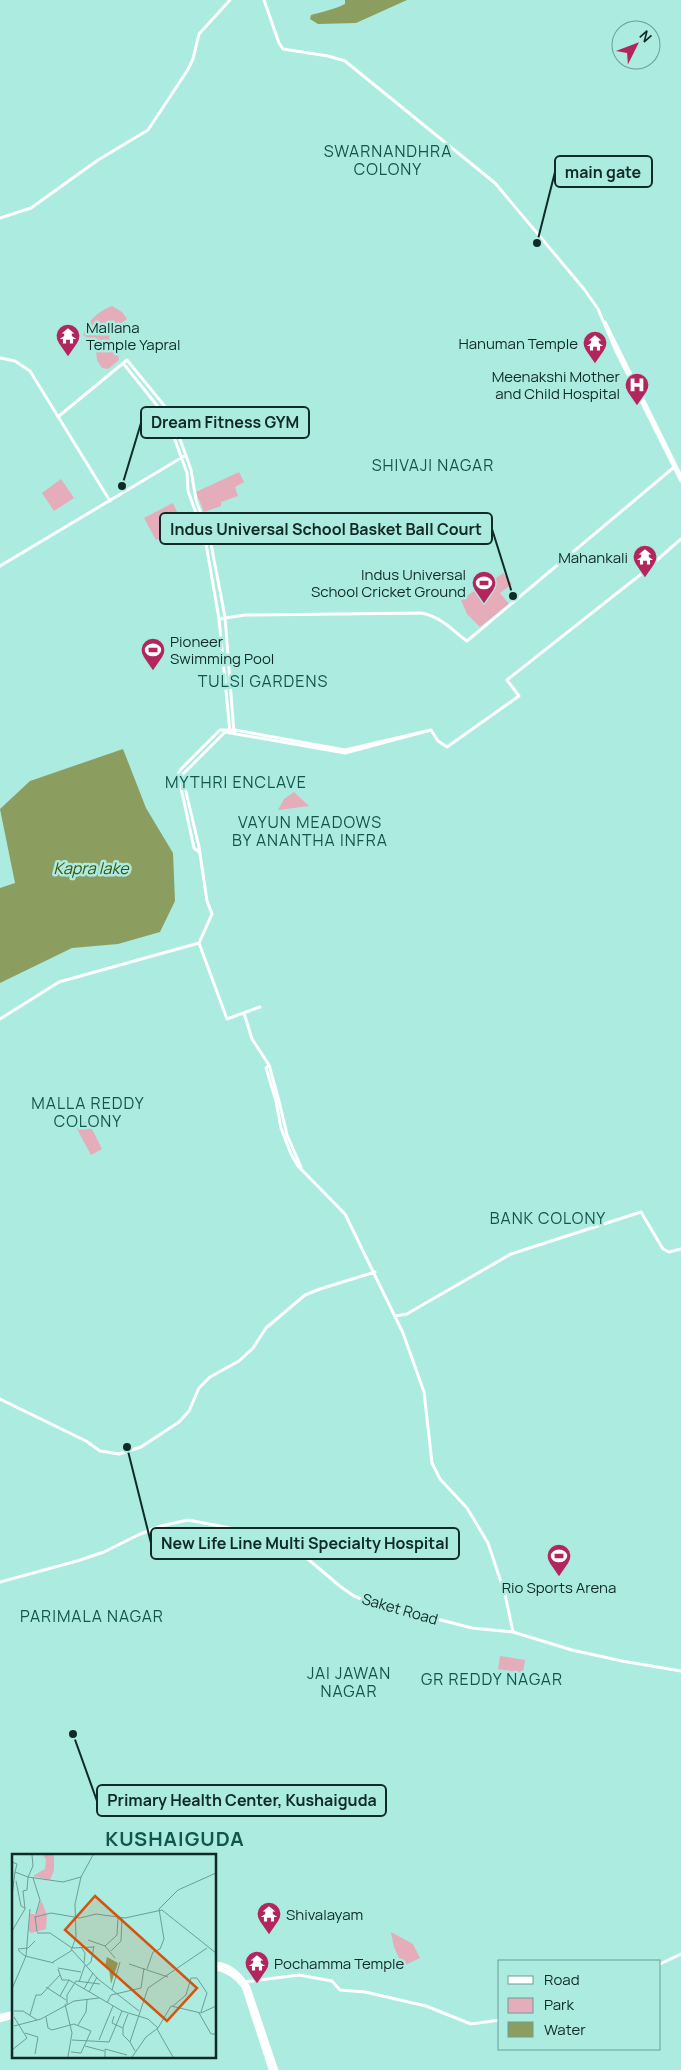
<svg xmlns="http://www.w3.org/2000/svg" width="681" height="2070" font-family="Manrope,sans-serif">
<rect width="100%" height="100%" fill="#abebe0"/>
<!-- green -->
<path fill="#e5acba" d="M112,306L122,312L127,319L109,332L110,346L118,354L119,360L108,369L102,368L97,360L95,342L83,335C89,320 97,312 112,306Z
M239,472L244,482L235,487L238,496L221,502V506L204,512L196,492Z
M61,479L74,498L54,511L42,493Z
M173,503L178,514L163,522L169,534L156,540L144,518Z
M503,573L512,584L500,593L509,604L480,627L467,614L461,600L490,580L492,583V581Z
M294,792L309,806L278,810L284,799Z
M88,1121L102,1149L91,1155L76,1127Z
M500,1656L525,1660L523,1673L498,1669Z
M391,1932L413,1944L420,1958L403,1966L394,1947Z"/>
<!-- water -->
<path fill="#8b9e5f" d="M345,0H407L356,23L318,24L310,19L311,15C319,13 338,8 345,4Z
M123,749L146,808L173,853L175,901L160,932L118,944L72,948L0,983V888L15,883L0,809L30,781Z"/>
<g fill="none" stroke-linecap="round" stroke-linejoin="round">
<!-- tertiary -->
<path stroke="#fff" stroke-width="3" d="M264,0L279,43L283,49L328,56L345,61L495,183L584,289L598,309L616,351L681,481
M605,322L681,476
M0,358L15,361L30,371L110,501
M123,363L167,418L187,473L188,491L205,538L219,619L230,732
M59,416L127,360L171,414L191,470L196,500L210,539L225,617L234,733
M0,566L186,455
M219,619L245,615L421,613C440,616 452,630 467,641L673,468
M431,730L438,741L447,747L519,696L507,680L640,575L681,539
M199,852L194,848L178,774L181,769L220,730H235L345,750L431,730
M199,943L227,1019L260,1007
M244,1013L252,1039L269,1065L279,1101L287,1135L301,1167
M0,1019L59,982L199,943L212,914L207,901L199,847L182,775L225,732L345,753L431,730
M269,1065L266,1068L276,1101L281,1128L291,1154L298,1166L345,1214L403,1333L424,1392L432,1463L440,1479L467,1508L488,1543L505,1594L513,1632
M395,1316L407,1314L424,1304L511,1254L641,1212L663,1249L669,1252L681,1249
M0,1399L86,1441L100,1451L119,1454L141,1447L179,1422L189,1411L199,1388L210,1377L239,1361L253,1348L266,1328L305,1295L320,1289L375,1272
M0,1582L77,1561L104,1552L138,1535L161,1526L188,1520L240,1530L279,1545L309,1560L341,1587L354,1596L367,1601L472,1628L513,1632L572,1650L622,1661L681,1671
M660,1964L681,1954
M244,1982L299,1975L332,1981L340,1990L365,1992L426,2006L471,2024L500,2020"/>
<!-- secondary -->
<path stroke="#fff" stroke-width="3" d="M0,218L31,208L98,160L148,130L187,71L193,59L199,34L230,0"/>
<!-- primary -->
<path stroke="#fff" stroke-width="4.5" d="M215,1964C229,1963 241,1976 248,1987L276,2070
M215,1968C227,1970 237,1977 244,1987L271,2070
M0,2016L14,2013
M0,2020L14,2016"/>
</g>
<!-- icons -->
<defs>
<symbol id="temple-pin" viewBox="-11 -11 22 30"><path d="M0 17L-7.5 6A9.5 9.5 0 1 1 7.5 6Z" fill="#b2255d" stroke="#abebe0"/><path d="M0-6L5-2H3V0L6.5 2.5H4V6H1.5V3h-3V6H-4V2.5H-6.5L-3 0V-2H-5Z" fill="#fff"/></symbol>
<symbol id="hospital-pin" viewBox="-11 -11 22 30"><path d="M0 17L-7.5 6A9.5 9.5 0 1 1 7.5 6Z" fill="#b2255d" stroke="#abebe0"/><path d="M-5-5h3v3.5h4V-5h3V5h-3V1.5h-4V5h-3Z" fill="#fff"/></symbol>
<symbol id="stadium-pin" viewBox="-11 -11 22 30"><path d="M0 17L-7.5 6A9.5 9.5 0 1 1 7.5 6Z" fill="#b2255d" stroke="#abebe0"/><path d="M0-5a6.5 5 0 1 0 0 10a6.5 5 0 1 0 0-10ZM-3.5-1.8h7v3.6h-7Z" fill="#fff"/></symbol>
</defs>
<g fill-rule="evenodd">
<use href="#temple-pin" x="54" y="322" width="28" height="38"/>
<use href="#temple-pin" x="581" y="329" width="28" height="38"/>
<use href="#hospital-pin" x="623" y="371" width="28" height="38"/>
<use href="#temple-pin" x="631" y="543" width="28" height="38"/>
<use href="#stadium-pin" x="470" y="569" width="28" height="38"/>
<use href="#stadium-pin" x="139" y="636" width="28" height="38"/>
<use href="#stadium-pin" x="545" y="1542" width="28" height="38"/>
<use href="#temple-pin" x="255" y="1900" width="28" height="38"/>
<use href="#temple-pin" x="243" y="1949" width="28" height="38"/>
</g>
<g text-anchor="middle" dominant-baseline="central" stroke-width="5" stroke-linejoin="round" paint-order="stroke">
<!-- poi labels -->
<g font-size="15" fill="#102a26" stroke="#abebe0" text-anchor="start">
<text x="86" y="327">Mallana<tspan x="86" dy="17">Temple Yapral</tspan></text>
<text x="578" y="343" text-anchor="end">Hanuman Temple</text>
<text x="620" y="376" text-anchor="end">Meenakshi Mother<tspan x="620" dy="17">and Child Hospital</tspan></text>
<text x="628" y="557" text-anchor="end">Mahankali</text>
<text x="466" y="574" text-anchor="end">Indus Universal<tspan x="466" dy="17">School Cricket Ground</tspan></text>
<text x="170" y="641">Pioneer<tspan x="170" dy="17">Swimming Pool</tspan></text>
<text x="559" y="1587" text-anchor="middle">Rio Sports Arena</text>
<text x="286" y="1914">Shivalayam</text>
<text x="274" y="1963">Pochamma Temple</text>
</g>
<!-- street labels -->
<g font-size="15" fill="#102a26" stroke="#abebe0">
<text transform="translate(400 1609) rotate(16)">Saket Road</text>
</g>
<!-- neighbourhood labels -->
<g font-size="16" letter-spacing="1" fill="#11564d" stroke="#abebe0">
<text x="388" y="151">SWARNANDHRA<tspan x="388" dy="18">COLONY</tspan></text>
<text x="433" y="465">SHIVAJI NAGAR</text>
<text x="263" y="681">TULSI GARDENS</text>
<text x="236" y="782">MYTHRI ENCLAVE</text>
<text x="310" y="822">VAYUN MEADOWS<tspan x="310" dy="18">BY ANANTHA INFRA</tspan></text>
<text x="88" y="1103">MALLA REDDY<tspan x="88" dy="18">COLONY</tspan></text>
<text x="548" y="1218">BANK COLONY</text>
<text x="92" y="1616">PARIMALA NAGAR</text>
<text x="349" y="1673">JAI JAWAN<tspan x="349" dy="18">NAGAR</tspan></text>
<text x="492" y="1679">GR REDDY NAGAR</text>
</g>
<!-- water labels -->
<g font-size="16" font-style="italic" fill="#415207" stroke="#abebe0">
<text x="91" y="868">Kapra lake</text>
</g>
<!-- district labels -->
<g font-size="20" font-weight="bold" letter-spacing="1" fill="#11564d" stroke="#abebe0">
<text x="175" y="1838">KUSHAIGUDA</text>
</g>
</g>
<!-- overview -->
<g transform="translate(12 1854)">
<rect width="204" height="204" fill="#abebe0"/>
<path d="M31,1H42V16L38,26L21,22L33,15L34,5ZM29,46L35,61L34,75L19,79L16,76L18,60H25Z" fill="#e5acba"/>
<path d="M95,103L106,109L99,130L97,114L93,112Z" fill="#8b9e5f"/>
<path fill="none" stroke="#6d9e96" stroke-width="1" d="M0,8L5,10L3,18L16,23M16,23L51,28L69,23M16,23L21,12L20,1M69,23L81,1M21,24L28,46L24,60M4,27L9,52L13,54M0,42L3,18M147,55L166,36L204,19M23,62L25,78M23,63L39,59L68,64L84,60L113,64L150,56L204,99M0,77L13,55L11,37L15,36L16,23M25,79H38L60,94L82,93M76,86L93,92L103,104M93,92L105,81L106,63M69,93L73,99L72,109M6,95L16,94L23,87M6,96L13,102L42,109M60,96L86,125L127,157M99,97L109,87L110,64M14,102L18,55M41,108L59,97L64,83L63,50L69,23M117,110L156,123M74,112L79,108L82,92M46,114L69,118M46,115L50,126H57L110,157L136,165L146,174M135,115L141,98L148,95L152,85L147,55M67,128L73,111M34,133L54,146M0,135L14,102M72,135L81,119M100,136L108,108M77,138L85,123M48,142L57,126M95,149L99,141L129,134L132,114M53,150L60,179L56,203M55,150V141L64,127L88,130M161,152L174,141L179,124H185L195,139L189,158M2,157H11L25,166M187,159L199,180H204M116,160L111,173V181L118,188M18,161L24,141H29L48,121M102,162L100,169L111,174M34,163L36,174L40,176L62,170L79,177L69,199L59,198M66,171L74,158L75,146M2,172L29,165L62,147L87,144M146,174L159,152L189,159L204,152M145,175L161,203M13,179L26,183L23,200M60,186L97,188M87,186L101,152M97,188L110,157M73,192L92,197M0,196L15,184L2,163M123,197L118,188L136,134L195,94M93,203V195L115,201M120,203L134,183L146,174"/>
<path fill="#d2540f" fill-opacity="0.15" stroke="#d2540f" stroke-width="2.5" d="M83,42L185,134L155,167L53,76Z"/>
<rect width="204" height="204" fill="none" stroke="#102a26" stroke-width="2.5"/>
</g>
<!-- callouts -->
<path fill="none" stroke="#102a26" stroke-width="2" d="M537 243L555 172M122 486L141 423M513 596L492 529M127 1447L151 1543M73 1734L97 1801"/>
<g fill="#102a26" stroke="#abebe0" stroke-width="2">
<circle cx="537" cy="243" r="5"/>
<circle cx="122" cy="486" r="5"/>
<circle cx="513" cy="596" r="5"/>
<circle cx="127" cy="1447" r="5"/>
<circle cx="73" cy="1734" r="5"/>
</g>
<g fill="#abebe0" stroke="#102a26" stroke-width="2">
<rect x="555" y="156" width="97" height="31" rx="5"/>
<rect x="141" y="407" width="168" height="31" rx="5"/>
<rect x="160" y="513" width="332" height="31" rx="5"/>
<rect x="151" y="1528" width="308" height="31" rx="5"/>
<rect x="97" y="1785" width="289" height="31" rx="5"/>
</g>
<g font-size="16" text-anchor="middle" font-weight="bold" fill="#102a26">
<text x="603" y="178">main gate</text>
<text x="225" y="428">Dream Fitness GYM</text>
<text x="326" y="535">Indus Universal School Basket Ball Court</text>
<text x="305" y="1549">New Life Line Multi Specialty Hospital</text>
<text x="242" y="1806">Primary Health Center, Kushaiguda</text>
</g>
<!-- legend -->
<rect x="498" y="1960" width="162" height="90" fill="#abebe0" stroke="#6d9e96"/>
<rect x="508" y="1976" width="25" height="8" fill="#ffffff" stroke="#6d9e96"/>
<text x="544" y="1985" font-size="15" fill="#102a26">Road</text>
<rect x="508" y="1998" width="25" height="15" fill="#e5acba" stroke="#6d9e96"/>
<text x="544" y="2010" font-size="15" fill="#102a26">Park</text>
<rect x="508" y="2022" width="25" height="15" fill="#8b9e5f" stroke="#6d9e96"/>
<text x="544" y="2035" font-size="15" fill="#102a26">Water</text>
<!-- north arrow -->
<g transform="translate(636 45) rotate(48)"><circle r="24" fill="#abebe0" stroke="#6d9e96"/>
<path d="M0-4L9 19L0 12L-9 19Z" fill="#b2255d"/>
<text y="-8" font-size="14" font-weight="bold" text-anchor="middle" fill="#102a26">N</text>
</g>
</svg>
